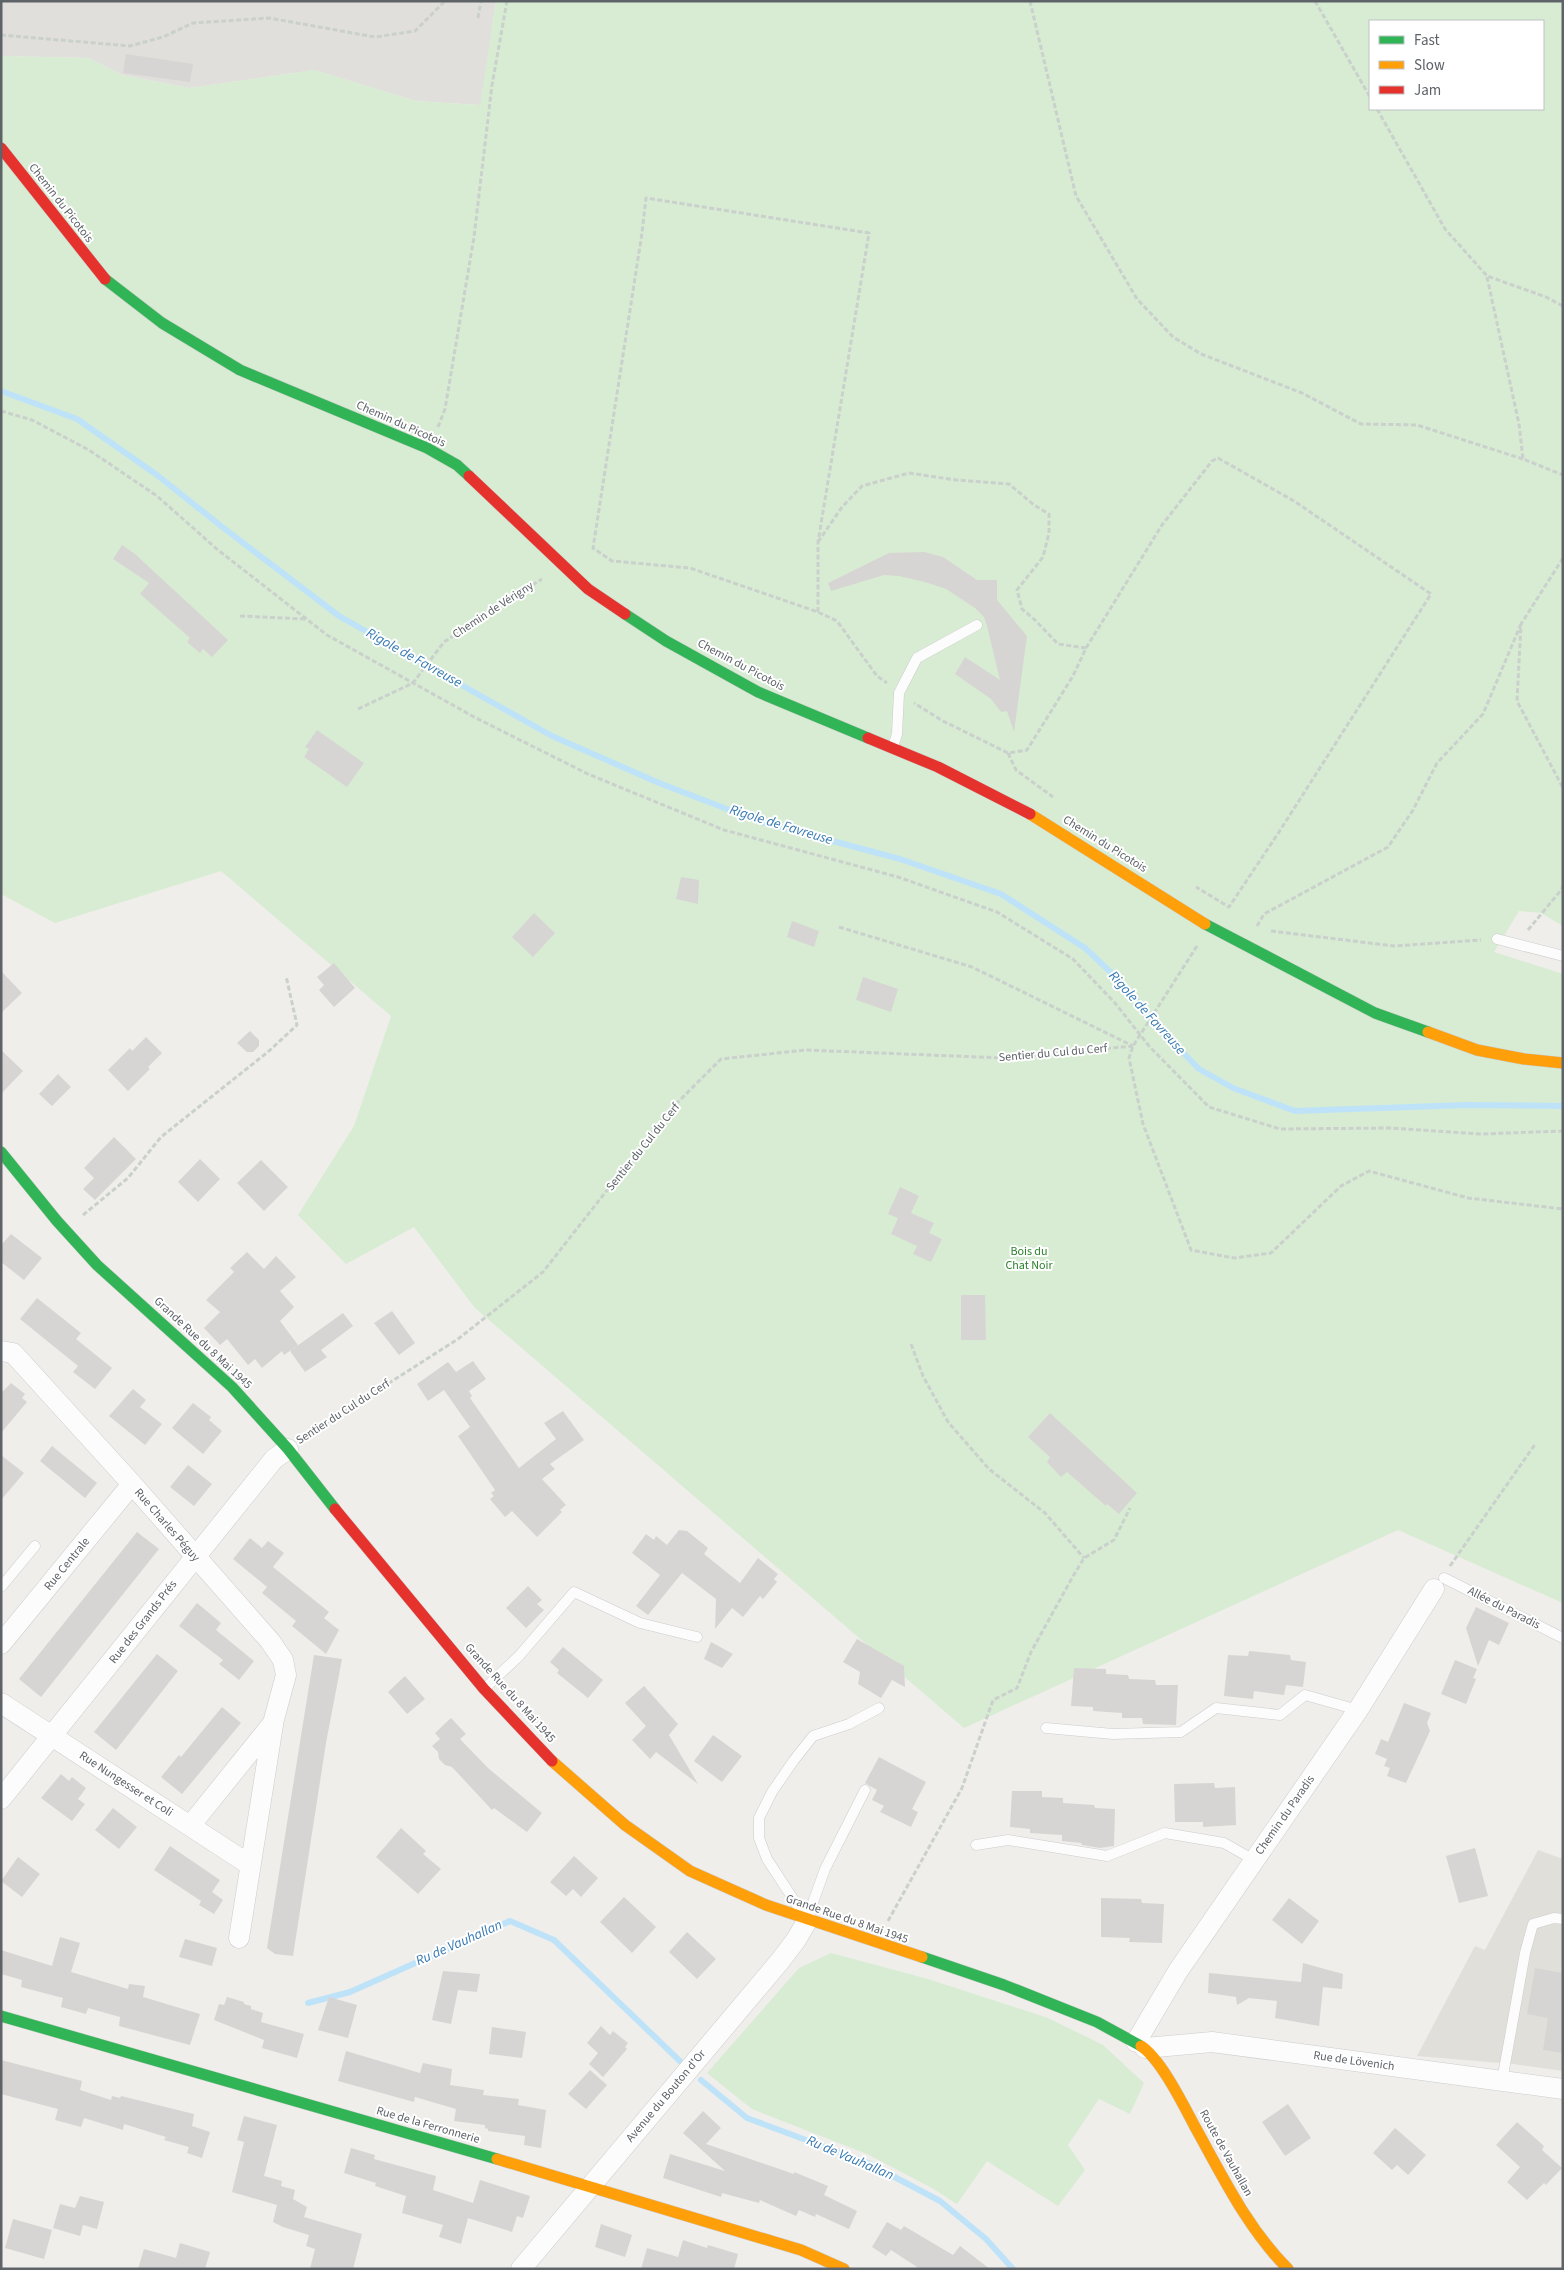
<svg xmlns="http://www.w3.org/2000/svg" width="1564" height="2270" font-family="'Source Sans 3',sans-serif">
<rect width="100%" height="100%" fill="#efeeea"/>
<!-- industrial -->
<path fill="#e0dfdb" d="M1,1H496L481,105L416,101L314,70L190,88L122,75L88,58L1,56Z"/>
<!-- education -->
<path fill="#e1dfd9" d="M1538,1850L1563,1859V2071L1513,2064L1417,2056L1475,1946L1485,1950Z"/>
<!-- green -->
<path fill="#d7ecd3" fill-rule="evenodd" d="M496,1H1563V926L1541,913L1519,911L1494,952L1563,974V1603L1398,1530L964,1728L475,1308L414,1227L346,1264L298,1215L354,1126L391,1016L221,871L55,923L1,894V56L88,58L122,75L190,88L314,70L416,101L480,105ZM1370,21H1543V109H1370Z
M831,1953L928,1979L1048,2018L1103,2045L1144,2083L1130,2114L1099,2099L1068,2145L1085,2170L1058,2206L987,2161L957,2204L932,2188L867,2154L752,2109L707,2073L799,1968Z"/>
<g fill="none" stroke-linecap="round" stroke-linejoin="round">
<!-- stream -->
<path stroke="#bee3f9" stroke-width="6" d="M1,391L77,419L157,475L221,526L339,616L552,736L659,783L761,822L900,859L1001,894L1085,948L1121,982L1161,1030L1199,1069L1233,1088L1295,1111L1467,1105L1563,1106
M308,2003L350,1992L510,1921L554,1940L684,2065
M701,2080L747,2118L868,2163L940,2201L986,2239L1013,2269"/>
</g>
<!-- building -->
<path fill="#d7d5d3" d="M126,54L193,64L190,82L123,73Z
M122,545L135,554L228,640L212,657L203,649L200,653L187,642L190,638L140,594L149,583L113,559Z
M924,552L943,557L977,580H997V600L1027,636L1014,732L1007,711L1001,712L991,699L955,674L965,657L1000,680L987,626L984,617L975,608L946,589L925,582L899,576L884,575L831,591L828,583L889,553Z
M317,730L364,763L347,787L304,757L309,749L305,747Z
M681,877L699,880L698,904L676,899Z
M534,913L555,933L533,957L512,937Z
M792,921L819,931L814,947L787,937Z
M334,963L355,988L334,1007L319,990L324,985L317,977Z
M1,971L22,993L1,1013Z
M863,977L898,989L891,1012L856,1000Z
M250,1031L259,1040V1046L253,1052H247L237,1043Z
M146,1037L162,1053L148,1067L150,1069L128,1091L108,1070L130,1048L132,1051Z
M1,1050L23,1071L1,1094Z
M58,1074L71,1087L52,1106L39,1094Z
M114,1137L136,1159L95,1200L83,1189L94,1178L84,1168Z
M200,1159L220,1179L198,1202L178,1182Z
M261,1160L288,1187L264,1211L237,1183Z
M900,1187L919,1196L911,1213L934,1223L929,1233L942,1239L931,1262L913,1254L917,1246L891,1234L898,1218L888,1214Z
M11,1234L42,1258L24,1280L1,1262V1245Z
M247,1252L264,1269L276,1256L296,1277L280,1291L294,1307L280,1321L298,1345L284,1355L282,1351L262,1368L255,1359L248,1365L227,1339L220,1345L204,1328L220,1312L206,1300L234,1272L230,1268Z
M961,1295H985L986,1340H961Z
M37,1298L81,1333L76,1339L112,1368L95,1389L73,1372L78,1366L20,1319Z
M392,1311L415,1343L399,1355L374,1323Z
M343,1313L353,1326L321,1350L327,1357L305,1372L290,1351Z
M473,1361L486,1379L469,1391L472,1396L470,1398L519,1468L556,1439L544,1423L563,1411L584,1440L550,1464L555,1469L542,1479L566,1505L560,1510L562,1512L537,1537L512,1511L505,1517L490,1499L494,1496L491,1493L495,1490L458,1436L470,1427L444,1390L428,1401L417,1384L448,1362L456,1372Z
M11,1383L25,1394L22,1398L27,1402L1,1433V1393Z
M133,1389L146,1400L140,1407L162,1424L145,1445L109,1416Z
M193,1403L211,1417L209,1420L222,1431L203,1454L172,1428Z
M1050,1413L1137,1493L1119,1514L1107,1504L1106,1506L1067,1472L1061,1477L1047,1462L1050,1457L1028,1437Z
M52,1446L97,1483L85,1498L40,1461Z
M1,1455L24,1473L1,1500Z
M188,1465L212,1484L194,1506L170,1487Z
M679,1530L687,1531L708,1548L704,1554L740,1583L758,1558L778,1574L774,1579L777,1582L763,1599L760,1596L743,1617L732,1608L715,1629L716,1599L682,1573L648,1615L636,1606L660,1575L632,1553L646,1534L654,1540L656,1536L667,1545Z
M137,1532L159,1549L41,1697L19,1679Z
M250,1538L262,1548L268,1541L284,1553L273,1567L329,1612L324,1618L339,1630L326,1654L292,1626L296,1621L262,1593L267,1587L233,1559Z
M528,1586L542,1600L537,1604L544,1610L526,1628L506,1608Z
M197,1603L221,1623L216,1630L254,1661L239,1680L219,1664L223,1660L179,1626Z
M1476,1607L1509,1623L1499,1645L1489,1640L1478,1666L1466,1628Z
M857,1639L904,1666L905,1687L892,1680L881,1698L858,1684L860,1672L843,1662Z
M711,1642L733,1654L722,1668L704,1659Z
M563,1647L603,1680L588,1698L557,1673L559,1670L550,1662Z
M1249,1651L1290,1655L1291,1660L1306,1662L1303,1687L1286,1685L1284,1695L1254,1691L1253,1699L1224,1696L1228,1655L1248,1656Z
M157,1654L178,1671L116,1750L94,1732Z
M314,1655L342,1659L326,1743L293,1956L275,1954L267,1948Z
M1455,1660L1477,1669L1473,1678L1476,1679L1466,1704L1441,1694Z
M1074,1668L1106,1669V1674L1128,1675L1129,1679L1155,1680L1156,1685H1178L1176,1725L1143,1724L1142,1718H1122V1713L1093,1711V1707L1071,1706Z
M405,1676L425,1699L407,1714L388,1692Z
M644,1686L678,1724L669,1735L698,1784L656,1752L650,1759L632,1740L646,1726L625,1703Z
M1404,1703L1431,1713L1427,1723L1430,1731L1406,1783L1387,1776L1390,1768L1384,1766L1387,1759L1375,1754L1381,1739L1388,1742Z
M222,1707L241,1723L182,1794L161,1777L179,1755L181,1757Z
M451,1718L466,1734L460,1739L488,1768L542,1813L527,1832L494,1808L492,1810L452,1767L445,1765L439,1759L438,1752L432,1746L440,1739L435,1733Z
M713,1735L742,1756L722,1782L694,1761Z
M879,1757L926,1782L912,1809L918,1812L911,1827L880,1812L884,1806L872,1800L877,1790L865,1783Z
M61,1774L69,1781L72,1777L86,1788L78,1799L85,1804L72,1821L41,1798Z
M1214,1783L1215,1788L1235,1787L1236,1825L1203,1827V1822H1175L1174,1784Z
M1012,1791H1042V1797L1063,1798V1803L1094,1805L1095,1808L1115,1809L1114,1846L1100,1848L1082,1845L1081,1843L1062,1841V1835L1030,1833V1829L1010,1827Z
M113,1808L137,1827L119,1849L95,1830Z
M401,1828L426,1851L423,1854L441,1869L418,1894L376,1857Z
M170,1846L220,1880L212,1892L223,1900L214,1914L199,1905L201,1901L154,1870Z
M1475,1848L1488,1896L1459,1903L1446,1856Z
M574,1856L598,1878L581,1897L573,1889L566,1896L550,1882Z
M18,1857L40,1874L22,1897L1,1881Z
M624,1897L656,1927L632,1953L600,1922Z
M1101,1898L1141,1899L1142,1903L1164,1904L1162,1943L1129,1942L1130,1938L1101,1937Z
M1289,1898L1319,1921L1302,1944L1272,1920Z
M687,1932L716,1959L697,1979L669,1952Z
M60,1937L80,1943L71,1972L128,1989L129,1984L145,1986L143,1997L200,2014L190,2045L119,2026L120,2017L88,2008L86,2014L61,2007L63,1998L21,1987L22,1980L1,1974V1950L52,1966Z
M185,1939L217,1948L212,1966L179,1957Z
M1303,1963L1343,1974L1342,1989L1323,1987L1319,2026L1275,2018L1277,2001L1249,1998L1237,2005L1236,1997L1208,1993L1209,1973L1301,1982Z
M1535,1968L1563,1973V2053L1543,2050L1548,2018L1527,2014Z
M443,1971L480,1974L477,1992L458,1990L451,2024L432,2020Z
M227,1997L244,2002V2004L251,2006V2009L263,2013L261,2022L304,2034L297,2058L262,2048L264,2040L214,2020L219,2004L224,2005Z
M329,1997L357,2005L348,2038L318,2030Z
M601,2026L610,2035L613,2031L628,2043L625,2047L627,2049L603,2077L589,2064L598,2053L587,2043Z
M492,2027L526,2032L522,2058L489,2054Z
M346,2051L420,2073L423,2063L452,2069L450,2085L484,2090L483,2095L519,2099L518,2105L546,2110L541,2148L524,2145L525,2136L488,2131V2129L485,2128V2125L454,2121L456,2109L415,2097L414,2102L338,2081Z
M1,2060L82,2081L80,2090L111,2100L112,2096L120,2098L121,2096L194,2114L192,2126L210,2132L202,2158L187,2153L189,2147L164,2140L166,2137L124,2124L123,2130L84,2118L81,2127L55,2120L58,2109L1,2094Z
M590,2070L607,2085L586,2109L568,2094Z
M1288,2104L1311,2138L1285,2156L1262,2122Z
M703,2111L721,2128L706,2144L794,2174V2172L828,2186L824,2195L857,2211L849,2229L816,2214L815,2217L799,2210L796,2216L760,2200L759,2203L722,2193L721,2197L663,2178L670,2154L725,2171L683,2133Z
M244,2116L277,2125L264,2176L282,2181L281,2186L295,2190L293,2199L307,2207L304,2217L362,2234L353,2269H310L315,2249L306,2246L309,2235L283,2227L273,2222L277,2205L232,2192L244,2142L237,2140Z
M1517,2122L1544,2146L1542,2150L1562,2168L1546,2185L1544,2183L1527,2200L1507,2182L1520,2167L1496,2145Z
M1395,2128L1426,2155L1408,2175L1397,2165L1392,2170L1373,2153Z
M351,2148L375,2155L374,2159L436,2176L433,2190L473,2203L480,2180L530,2196L523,2218L517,2216L512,2232L468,2218L461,2244L439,2237L443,2225L402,2213L406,2196L375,2186L376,2183L344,2173Z
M80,2196L104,2202L97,2229L83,2225L80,2236L53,2228L60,2204L75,2208Z
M13,2219L52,2230L44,2259L5,2248Z
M887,2222L901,2230L904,2226L953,2255L960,2246L990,2269H920L891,2250L886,2256L872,2247Z
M601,2224L632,2235L625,2257L595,2247Z
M683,2240L707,2248L708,2245L738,2254L734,2269H641L647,2248L678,2257Z
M180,2243L210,2252L205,2269H138L144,2249L176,2258Z"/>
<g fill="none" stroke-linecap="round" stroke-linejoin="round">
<defs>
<path id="lane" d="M893,747L897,734L899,693L917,658L977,625
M1497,939L1563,956
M1444,1578L1563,1638
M1,1587L35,1546
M484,1689L519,1656L574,1592L640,1623L697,1637
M1046,1728L1113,1734L1181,1732L1216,1708L1280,1715L1305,1695L1358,1710
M976,1845L1008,1840L1107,1856L1165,1833L1224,1843L1254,1860
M801,1911L767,1859L759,1838V1818L772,1792L794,1760L813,1736L849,1724L879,1708
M807,1919L825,1869L865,1790
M1502,2081L1525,1953L1533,1924L1554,1918L1563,1919"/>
<path id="street" d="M1,1351L13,1353L132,1484L270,1641L283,1660L286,1675L273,1723L190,1826
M1,1644L132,1484
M1,1703L250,1865
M1,1799L274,1459L288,1449
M239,1938L273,1725
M1136,2042L1178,1971L1358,1710L1434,1589
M1145,2048L1212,2042L1563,2089
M521,2269L780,1961L796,1940L807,1921"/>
<path id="fast" d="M105,279L162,323L240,370L427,448L457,465L469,476
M625,614L666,641L758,692L868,738
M1205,924L1375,1013L1428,1032
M1,1152L57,1221L97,1265L232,1387L288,1449L335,1509
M922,1957L1004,1985L1097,2022L1141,2046
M1,2016L497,2159"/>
<path id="slow" d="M1030,814L1205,924
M1428,1032L1477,1050L1524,1059L1563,1063
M552,1761L625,1825L690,1871L766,1905L922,1957
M1141,2046C1160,2058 1183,2104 1194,2125C1222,2175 1247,2228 1288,2269
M497,2159L801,2250L844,2269"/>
<path id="jam" d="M1,148L105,279
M469,476L588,589L625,614
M868,738L938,767L1030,814
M335,1509L484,1689L552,1761"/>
</defs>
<!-- lane casing -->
<use href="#lane" stroke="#ccc" stroke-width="11"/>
<!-- street casing -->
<use href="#street" stroke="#ccc" stroke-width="21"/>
<!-- fast casing -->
<use href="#fast" stroke="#cbcbca" stroke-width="12"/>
<!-- slow casing -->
<use href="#slow" stroke="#cbcbca" stroke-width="12"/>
<!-- jam casing -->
<use href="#jam" stroke="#cbcbca" stroke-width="12"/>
<!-- path -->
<path stroke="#cad0cc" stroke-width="3" stroke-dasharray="5 2.5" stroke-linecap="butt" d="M1030,1L1076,196L1137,299L1173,337L1201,354L1302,393L1361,424L1417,425L1523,459
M1315,1L1370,97
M478,18L481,1
M1,35L130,46L163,37L193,23L269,18L375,37L415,31L445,1
M1377,109L1445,229L1487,276L1546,297L1563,306
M1487,277L1519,424L1523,459L1563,475
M1,411L32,420L89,450L157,496L218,550L327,635L476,718L588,774L724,830L898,877L997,912L1073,959L1115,1003L1149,1046L1209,1107L1280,1129L1390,1128L1481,1134L1563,1131
M438,427L445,409L474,237L492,85L507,1
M818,542L842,507L862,486L909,473L956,480L1009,484L1034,505L1049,514V533L1043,557L1017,590L1022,609L1035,620L1058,644L1086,648L1073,676L1027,750L1008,753L943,721L914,703
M1563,558L1521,624L1517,701L1563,788
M818,612V542L869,233L646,198L642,233L593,548L612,561L690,568L818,612L837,621L877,676L887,683
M240,616L305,619
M1086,648L1162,525L1212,461L1218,458L1294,501L1431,594L1279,832L1229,907L1196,887
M358,709L413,683L444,642L542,579
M1008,753L1016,770L1053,797
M1257,926L1264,914L1388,847L1413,810L1437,763L1483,714L1521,624
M839,927L972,967L1133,1046
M1528,930L1562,889L1563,884
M1271,931L1394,946L1481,940
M1197,946L1133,1046L1129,1058L1143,1124L1191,1250L1234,1258L1271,1253L1341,1186L1369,1171L1468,1198L1563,1209
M83,1215L128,1178L161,1137L269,1051L297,1025L286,976
M911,1344L923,1376L948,1422L989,1469L1045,1513L1084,1558
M306,1436L458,1339L543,1272L669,1111L721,1059L806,1050L1003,1058L1133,1046
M1450,1566L1536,1443
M888,1921L962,1788L993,1700L1017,1688L1031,1652L1072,1578L1084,1558L1114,1540L1130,1508"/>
<!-- lane -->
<use href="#lane" stroke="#fdfcfc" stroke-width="10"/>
<!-- street -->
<use href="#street" stroke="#fdfcfc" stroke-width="20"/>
<!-- fast -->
<use href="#fast" stroke="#30b455" stroke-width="11"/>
<!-- slow -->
<use href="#slow" stroke="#ff9f0a" stroke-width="11"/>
<!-- jam -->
<use href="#jam" stroke="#e5322d" stroke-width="11"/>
</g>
<g text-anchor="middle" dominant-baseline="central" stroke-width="4" stroke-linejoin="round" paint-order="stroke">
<!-- street labels -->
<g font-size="12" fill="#5e6368" stroke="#fff">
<text transform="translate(61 203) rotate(52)">Chemin du Picotois</text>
<text transform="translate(401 424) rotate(24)">Chemin du Picotois</text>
<text transform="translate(493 610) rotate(-33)">Chemin de Vérigny</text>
<text transform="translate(741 665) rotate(28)">Chemin du Picotois</text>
<text transform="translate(1105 844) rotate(32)">Chemin du Picotois</text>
<text transform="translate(1053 1053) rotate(-5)">Sentier du Cul du Cerf</text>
<text transform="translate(643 1147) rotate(-51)">Sentier du Cul du Cerf</text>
<text transform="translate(203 1343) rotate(43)">Grande Rue du 8 Mai 1945</text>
<text transform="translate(343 1412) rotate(-33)">Sentier du Cul du Cerf</text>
<text transform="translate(167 1525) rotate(49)">Rue Charles Péguy</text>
<text transform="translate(67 1564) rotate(-51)">Rue Centrale</text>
<text transform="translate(1504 1608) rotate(27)">Allée du Paradis</text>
<text transform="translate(143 1622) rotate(-52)">Rue des Grands Prés</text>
<text transform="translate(510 1693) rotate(48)">Grande Rue du 8 Mai 1945</text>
<text transform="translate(126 1784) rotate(33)">Rue Nungesser et Coli</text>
<text transform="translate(1285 1815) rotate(-55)">Chemin du Paradis</text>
<text transform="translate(847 1919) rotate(19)">Grande Rue du 8 Mai 1945</text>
<text transform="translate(1354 2061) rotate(8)">Rue de Lövenich</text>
<text transform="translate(666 2096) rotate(-50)">Avenue du Bouton d'Or</text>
<text transform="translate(428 2125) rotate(16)">Rue de la Ferronnerie</text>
<text transform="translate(1226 2153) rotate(61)">Route de Vauhallan</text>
</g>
<!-- park labels -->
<g font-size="12" fill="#2b812b" stroke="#fff">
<text x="1029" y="1251">Bois du<tspan x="1029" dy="14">Chat Noir</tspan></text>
</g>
<!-- water labels -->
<g font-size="14" font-style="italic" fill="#377ab3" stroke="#fff">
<text transform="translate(414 658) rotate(29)">Rigole de Favreuse</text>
<text transform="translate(781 825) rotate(17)">Rigole de Favreuse</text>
<text transform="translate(1147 1013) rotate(48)">Rigole de Favreuse</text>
<text transform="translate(459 1943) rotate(-24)">Ru de Vauhallan</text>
<text transform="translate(850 2158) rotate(23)">Ru de Vauhallan</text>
</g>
</g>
<!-- border -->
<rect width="1564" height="2270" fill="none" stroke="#5e6368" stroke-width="5"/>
<!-- legend -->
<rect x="1369" y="20" width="175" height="90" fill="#ffffff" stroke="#bfc1c3"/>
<rect x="1379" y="36" width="25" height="8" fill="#30b455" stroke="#bfc1c3"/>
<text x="1414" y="45" font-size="15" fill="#5e6368">Fast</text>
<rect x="1379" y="61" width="25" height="8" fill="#ff9f0a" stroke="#bfc1c3"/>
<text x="1414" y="70" font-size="15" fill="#5e6368">Slow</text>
<rect x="1379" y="86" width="25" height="8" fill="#e5322d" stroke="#bfc1c3"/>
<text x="1414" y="95" font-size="15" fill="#5e6368">Jam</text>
</svg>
